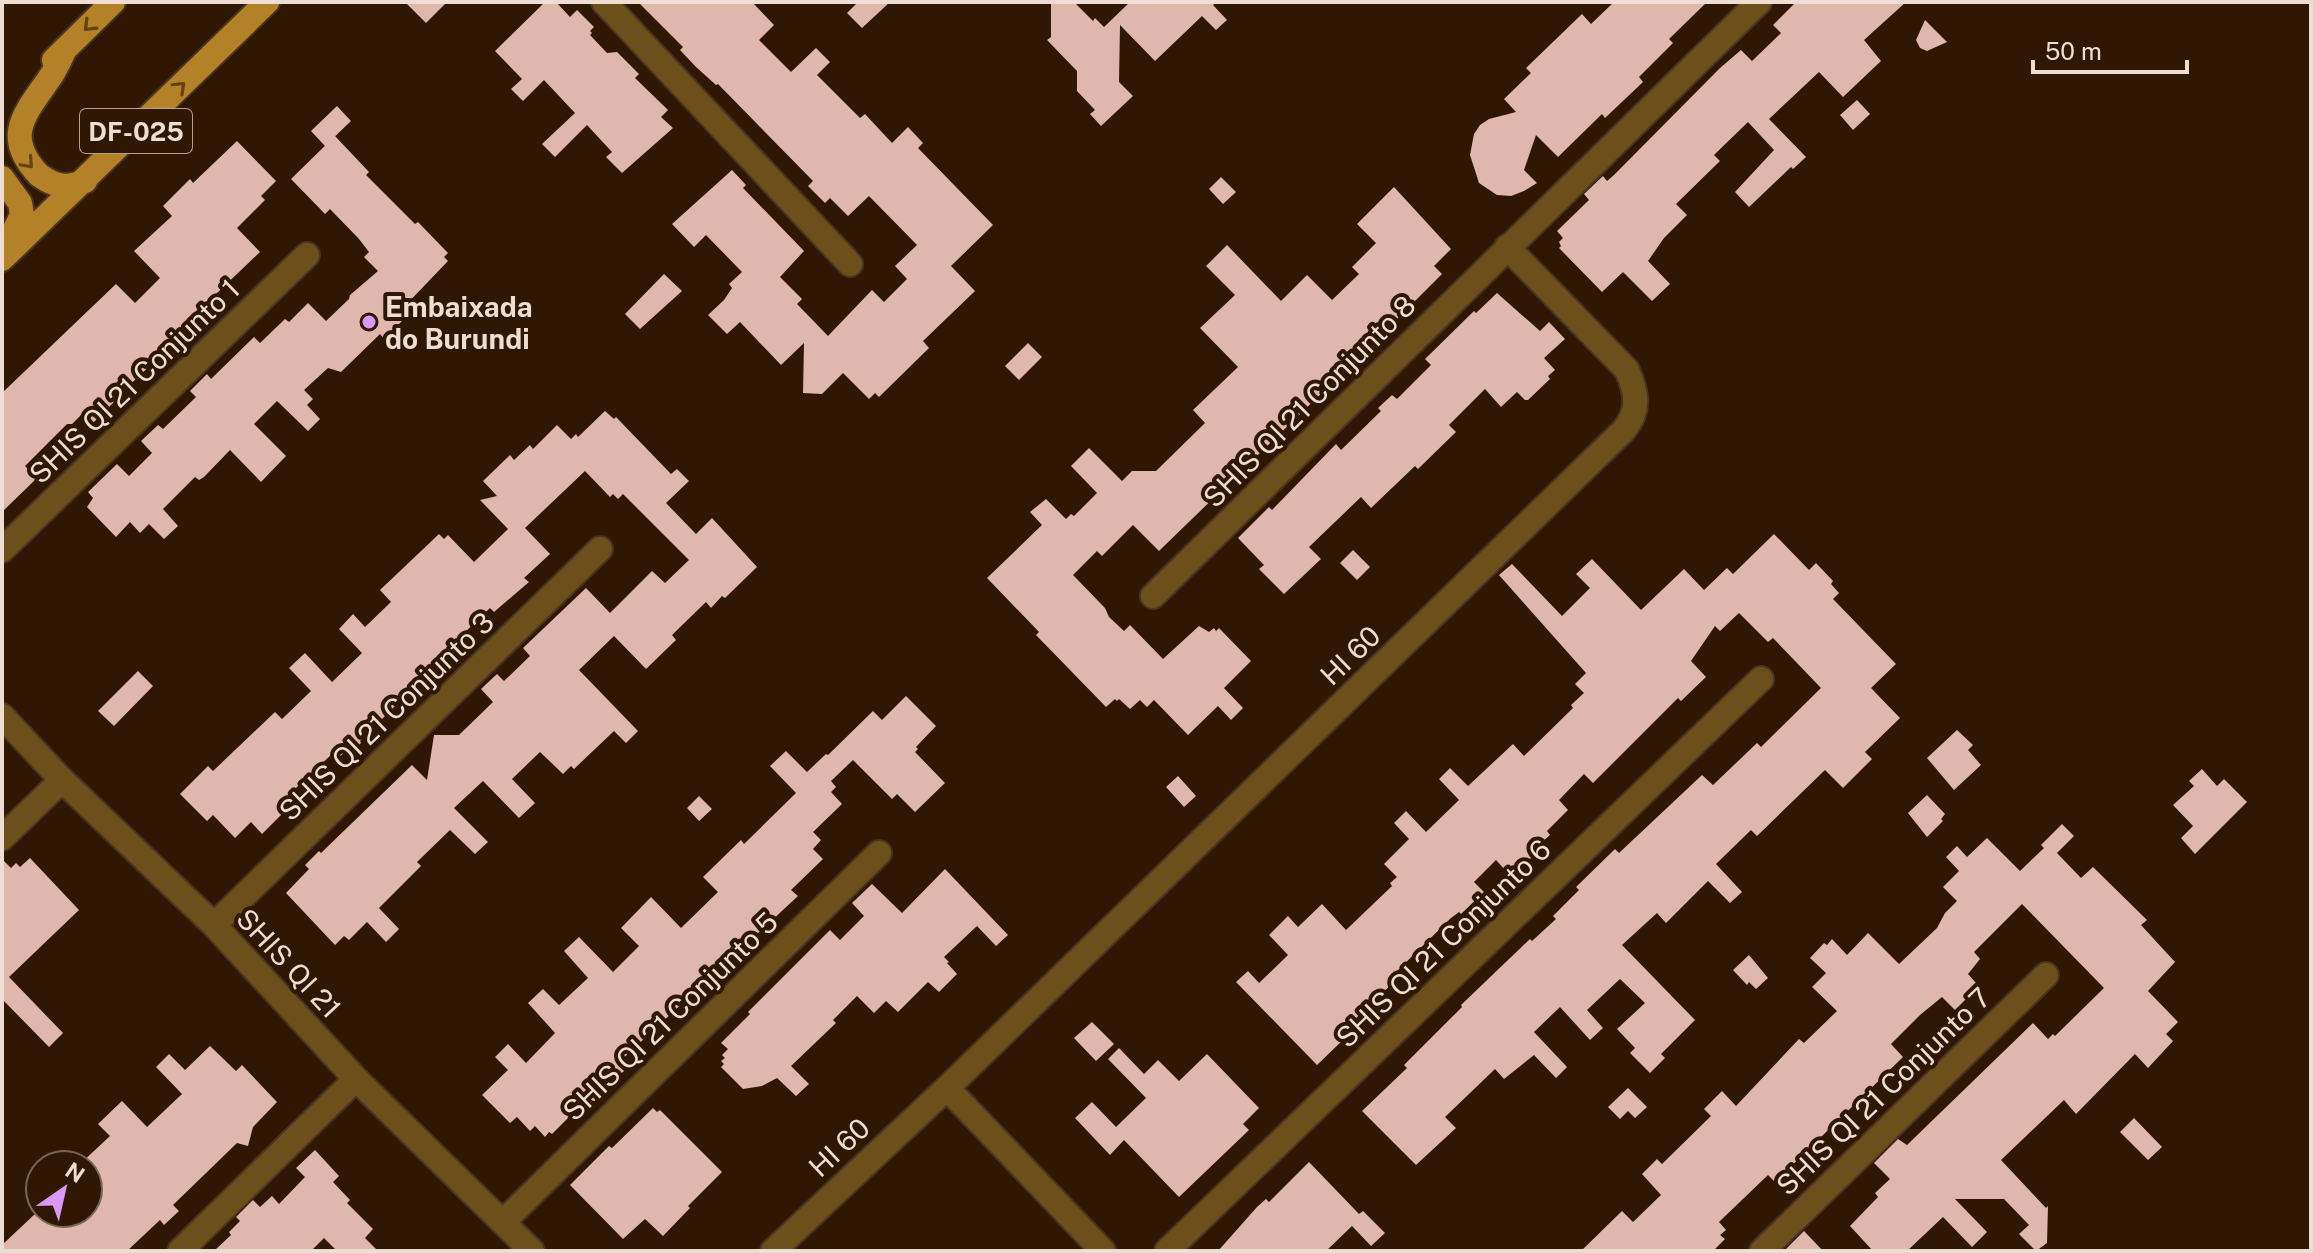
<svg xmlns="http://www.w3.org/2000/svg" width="2313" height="1253" font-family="'Public Sans',sans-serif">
<rect width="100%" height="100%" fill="#2f1704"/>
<!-- building -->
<path fill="#dfb7ac" d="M405,2H447L426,23Z
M545,2H556L570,17L577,10L594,27L590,31L592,33L590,35L607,53L617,52L639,74L635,78L668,110L661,117L673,128L622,173L606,157L612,152L587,125L555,157L542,144L575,113L544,80L523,101L511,89L522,79L495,51Z
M638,2H752L774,25L759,40L791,72L816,48L830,62L817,75L860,118L865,114L892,143L908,127L923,143L918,148L993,225L951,266L975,291L923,341L929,348L879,397L875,393L869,399L843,373L822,394L803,393L804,343L781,365L740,322L727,334L708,315L724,300L732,288L729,284L742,272L706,235L694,247L672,224L732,170L746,185L743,188L804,251L780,277L802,299L797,304L828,336L872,290L884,302L907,279L895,266L917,245L869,196L848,216L830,198L825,203L808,186L813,181L718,84L716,85L696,67L680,50L683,47Z
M858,2H890L862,28L847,13Z
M1130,2H1217L1213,5L1227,20L1216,30L1202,16L1155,61L1120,25L1119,82L1133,96L1101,126L1090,114L1095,110L1077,91V71L1047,40L1051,37V3H1075L1093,21L1095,18L1104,27Z
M1614,2H1707L1669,39L1673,43L1639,77L1643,82L1605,118L1602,114L1558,157L1536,135L1524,170L1537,183L1524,191L1511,196L1497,195L1479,183L1470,155L1474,134L1480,125L1489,119L1516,112L1504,99L1531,73L1526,68L1582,14L1591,24Z
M1796,2H1906L1864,40L1881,61L1843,97L1819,72L1769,119L1806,157L1793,169L1791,167L1749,207L1735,192L1774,150L1748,122L1714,155L1720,161L1676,204L1687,215L1664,238L1648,261L1670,284L1652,301L1623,272L1602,292L1559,248L1561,246L1559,242L1563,238L1557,231L1589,200L1584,194L1603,176L1607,181L1614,175L1720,68L1741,50L1752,61L1781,33L1773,25Z
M1925,20L1947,42L1927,51L1920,48L1916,40Z
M1857,100L1870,114L1853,130L1840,115Z
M337,106L351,121L325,146L311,131Z
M335,136L369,172L366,175L415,224L418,222L448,253L444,257L448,261L402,309L408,315L384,339L380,334L341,372L328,368L304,390L313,399L307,405L320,419L308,431L277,401L254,424L286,456L261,482L230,450L204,477L199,480L195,477L163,509L178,526L164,539L149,524L140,533L130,522L116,537L87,507L93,498L88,492L117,464L129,476L152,453L141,441L158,425L163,429L196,397L190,391L207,374L211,379L254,337L260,343L285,319L289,322L308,303L326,321L349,299L350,295L378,271L364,257L369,252L359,239L330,209L325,214L291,179Z
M237,141L276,181L261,196L265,200L237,228L260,252L216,294L220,299L117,397L118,398L93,423L83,413L72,424H67L25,466L37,478L2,512V393L116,284L135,303L160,278L134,251L172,216L163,206L190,179L193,183Z
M1221,177L1236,192L1223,204L1209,189Z
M1394,187L1451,249L1434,266L1442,274L1381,335L1379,333L1355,357L1353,355L1325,382L1329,386L1159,551L1133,525L1102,556L1097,551L1073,575L1105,608L1109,617L1124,631L1130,625L1163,659L1199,626L1209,632L1214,628L1216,631L1219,628L1251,661L1224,688L1243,708L1231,720L1218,706L1188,735L1154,700L1147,707L1140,700L1130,709L1119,699L1117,701L1115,699L1106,707L1036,635L1039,632L987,578L1042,525L1030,512L1046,499L1066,519L1071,514L1074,516L1097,493L1071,466L1089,448L1122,481L1132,471H1156L1205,423L1193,410L1238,367L1200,328L1235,295L1206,266L1227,245L1281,301L1307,275L1332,300L1359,274L1352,267L1376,243L1357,224Z
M664,274L682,291L640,329L625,314Z
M1497,293L1540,331L1549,322L1565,339L1544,358L1555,370L1548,376L1550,379L1528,400H1525L1517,392L1501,407L1485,389L1449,425L1456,432L1418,469L1415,466L1371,508L1361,497L1309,547L1321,559L1284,594L1259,569L1264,565L1238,538L1269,507L1272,510L1336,444L1341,450L1381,411L1378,408L1392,395L1397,399L1431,365L1425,359L1474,311L1476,313Z
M1028,343L1042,357L1019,380L1005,366Z
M605,411L614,419L616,417L671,474L677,469L689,481L666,503L696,534L712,518L757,567L725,598L722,596L711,608L706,602L672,635L676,640L646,669L614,636L579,670L638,731L626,743L614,731L574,769L571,766L563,774L540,752L512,779L535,803L519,818L483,781L454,808L488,842L475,854L450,830L417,862L421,866L379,908L399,929L386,942L367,922L349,940L344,936L335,945L286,893L309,869L305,865L319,851L321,853L412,765L427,780L434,735H459L493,702L481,689L497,674L504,681L530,656L523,648L586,588L610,613L652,571L665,583L689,560L623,494L618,499L613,494L610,497L585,471L525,528L550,554L524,578L529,582L494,612L490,608L460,637L464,641L459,648L448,659L445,656L360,741L361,743L348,756L345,752L337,759L332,754L279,804L285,811L262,834L251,822L235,838L213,815L207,821L180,794L208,766L213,771L275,712L282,719L311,691L289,668L305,653L332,682L362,653L339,629L353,614L365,627L391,602L380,590L439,534L444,539L448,535L474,562L508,529L480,500L497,496L483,481L510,455L514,460L530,445L533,449L557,425L571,439L576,434L578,437Z
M1774,534L1809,570L1816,563L1833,581L1831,584L1839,593L1833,599L1896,664L1871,688L1900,718L1865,752L1872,759L1843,788L1825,770L1757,836L1751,830L1716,864L1742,892L1730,903L1708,881L1666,923L1657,913L1622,945L1695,1020L1661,1054L1665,1058L1650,1073L1630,1053L1635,1048L1617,1029L1645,1003L1620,979L1587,1010L1603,1028L1590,1040L1560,1007L1534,1032L1567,1067L1556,1078L1534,1055L1504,1079L1495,1069L1445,1117L1456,1128L1416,1165L1362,1111L1407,1068L1404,1065L1462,1007L1461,1005L1530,939L1532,941L1556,919L1553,916L1579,890L1576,887L1615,849L1619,853L1702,775L1713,785L1757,743L1761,747L1821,688L1773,638L1768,642L1739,613L1720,631L1715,626L1691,661L1706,677L1681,701L1678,698L1593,783L1584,774L1559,800L1568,810L1547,831L1550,835L1531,852L1534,855L1517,872H1507L1496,860L1474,882L1484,892L1461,914L1459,912L1451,918L1391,977L1395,981L1352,1022L1354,1024L1341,1038L1343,1040L1317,1065L1236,982L1248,971L1259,983L1288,955L1269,935L1288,916L1298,927L1322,904L1346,930L1392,886L1390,883L1397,877L1384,864L1409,839L1394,823L1406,811L1426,832L1459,800L1439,779L1450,768L1468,786L1513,744L1524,756L1573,708L1571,705L1584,693L1575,684L1586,673L1499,575L1512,564L1562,616L1590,588L1576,574L1592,559L1641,610L1684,569L1704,590L1727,568L1733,574Z
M1353,550L1370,567L1357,580L1340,563Z
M138,671L153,686L114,726L98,711Z
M906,696L936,726L916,747L918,749L915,752L945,783L915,812L897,794L892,799L853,760L831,781L836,787L831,792L842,804L813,832L821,840L813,849L823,859L791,890L798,896L617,1064L624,1071L614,1080H596L595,1101L586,1100L552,1134L549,1132L545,1137L535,1126L530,1131L517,1117L510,1123L482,1095L508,1070L495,1057L508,1044L526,1063L555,1033L528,1003L543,989L559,1005L588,978L564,951L579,937L613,972L639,946L621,928L651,897L681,928L718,892L703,877L741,840L744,844L796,793L770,766L786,751L807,772L826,754L828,755L873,711L882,720Z
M1957,730L1973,745L1968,750L1981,765L1954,790L1927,758Z
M2202,769L2217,786L2224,779L2247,802L2195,854L2181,838L2193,826L2173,805L2194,786L2189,781Z
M1178,776L1196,796L1184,807L1166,787Z
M1927,795L1945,814L1941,819L1943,821L1927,837L1908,813Z
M699,796L712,809L699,821L687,808Z
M2062,824L2074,836L2057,853L2081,878L2093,867L2147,920L2141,925L2175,962L2148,991L2178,1022L2166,1034L2173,1041L2148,1068L2135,1054L2076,1114L2064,1100L2001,1160L2046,1208L2048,1206L2047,1243L2036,1251L2019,1234L2029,1225L2004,1199H1955L1987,1232L1972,1247L1943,1217L1907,1251H1873L1850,1226L1878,1197L1875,1193L1890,1179L1874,1163L1898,1139L1907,1145L2033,1023L2048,1039L2053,1034L2055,1036L2104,988L2022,904L1974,952L1980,959L1968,974L1977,984L1966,994L1969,996L1955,1010L1942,997L1920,1015L1891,1044L1903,1057L1775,1182L1768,1175L1719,1222L1726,1230L1720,1235L1725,1239L1713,1251H1581L1622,1211L1633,1222L1661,1195L1642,1174L1657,1159L1662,1164L1711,1116L1704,1109L1722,1091L1736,1106L1799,1039L1804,1043L1837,1011L1812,987L1826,973L1810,958L1824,943L1827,945L1832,939L1847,955L1868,933L1899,964L1937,928L1945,913L1957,901L1943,887L1959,871L1946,857L1957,846L1967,857L1987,838L2020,871L2044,848L2041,845Z
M30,858L79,910L9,977L63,1033L49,1047L2,999V859L11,868L16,863L20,867Z
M945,869L1008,935L996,946L977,926L944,957L949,962L947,963L957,974L939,992L928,982L898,1012L886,1001L874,1013L857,996L833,1020L836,1023L791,1066L809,1084L796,1096L777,1078L762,1086L743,1089L721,1067L724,1064L721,1061L725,1058L722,1055L728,1049L721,1043L750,1014L748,1012L830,930L840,940L864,916L852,903L872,884L902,913Z
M1749,955L1768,978L1756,989L1749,982L1747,985L1733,970Z
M1092,1022L1114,1044L1096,1061L1074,1038Z
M210,1046L236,1071L242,1065L277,1102L253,1127L248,1146L237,1143L173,1205L179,1211L164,1225L160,1220L127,1251H2V1245L36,1213H88V1165L80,1164L110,1136L98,1124L122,1101L147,1127L182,1094L156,1067L169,1054L185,1070Z
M1119,1048L1144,1074L1158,1060L1179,1081L1207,1054L1259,1108L1243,1124L1249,1130L1179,1197L1124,1140L1110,1155L1075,1118L1092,1102L1116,1127L1146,1098L1108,1059Z
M1628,1088L1647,1107L1635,1118L1628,1111L1620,1119L1608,1107Z
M653,1108L657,1112L660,1110L722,1172L688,1206L690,1208L663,1236L645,1219L623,1239L570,1185L609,1146L612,1148Z
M2134,1118L2162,1147L2148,1160L2120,1132Z
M315,1150L339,1176L333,1182L350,1200L347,1203L373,1229L365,1238L378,1251H337L324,1238L311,1251H214L231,1235L229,1232L240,1221L236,1217L253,1200L260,1207L272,1196L279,1204L305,1177L296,1168Z
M1309,1162L1359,1214L1363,1211L1385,1233L1371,1246L1352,1226L1326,1251H1218L1257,1207L1266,1199L1269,1202Z
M1804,1231L1823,1251H1784Z"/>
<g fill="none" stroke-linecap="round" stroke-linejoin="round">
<defs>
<path id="minor" d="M604,2L850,264
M2,550L307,255
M1153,596L1759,2
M2,716L62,780L214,925L356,1079L532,1251
M2,838L62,780
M214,925L600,549
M947,1088L1103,1251
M503,1222L879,853
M180,1251L356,1079
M773,1251L947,1088L1624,430C1640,410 1637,393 1627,370L1507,247
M1167,1251L1761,679
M1762,1251L2046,975"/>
<path id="major" d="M64,51C61,58 57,66 53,73C28,111 0,134 39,175C56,187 67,189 85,181
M54,60L113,2
M2,178L20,203L22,215L6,248
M2,259L267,2"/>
</defs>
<!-- minor casing -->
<use href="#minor" stroke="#4a3321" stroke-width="28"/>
<!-- major casing -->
<use href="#major" stroke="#4a3321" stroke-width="28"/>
<!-- minor -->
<use href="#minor" stroke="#6d4f1b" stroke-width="24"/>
<!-- major -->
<use href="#major" stroke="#b38228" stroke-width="24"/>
</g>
<!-- one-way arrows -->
<defs><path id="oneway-chevron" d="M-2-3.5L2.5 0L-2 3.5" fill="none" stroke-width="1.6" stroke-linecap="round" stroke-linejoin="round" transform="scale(2)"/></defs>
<g stroke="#644212">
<use href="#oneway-chevron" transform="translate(89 26) rotate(135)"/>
<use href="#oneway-chevron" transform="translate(180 87) rotate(-44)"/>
<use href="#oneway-chevron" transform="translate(28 163) rotate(48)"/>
</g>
<!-- markers -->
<circle fill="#db99f5" stroke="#2f1704" stroke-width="3" cx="369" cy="322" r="8"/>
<g text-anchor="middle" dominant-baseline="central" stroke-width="8" stroke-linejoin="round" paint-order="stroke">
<!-- shield labels -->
<rect fill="#2f1704" stroke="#b5a294" stroke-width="2" x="80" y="109" width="112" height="44" rx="6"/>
<g font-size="26" font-weight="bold" fill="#eeddd2">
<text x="136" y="131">DF-025</text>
</g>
<!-- poi labels -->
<g font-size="28" font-weight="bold" fill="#eeddd2" stroke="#2f1704" text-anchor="start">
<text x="385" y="306">Embaixada<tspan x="385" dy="32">do Burundi</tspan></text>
</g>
<!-- street labels -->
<g font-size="28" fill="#eeddd2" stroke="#2f1704">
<text transform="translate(134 381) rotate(-44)">SHIS QI 21 Conjunto 1</text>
<text transform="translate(1309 401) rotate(-45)">SHIS QI 21 Conjunto 8</text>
<text transform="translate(1350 655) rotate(-44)">HI 60</text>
<text transform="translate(386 716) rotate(-44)">SHIS QI 21 Conjunto 3</text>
<text transform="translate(1443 943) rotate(-44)">SHIS QI 21 Conjunto 6</text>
<text transform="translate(289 963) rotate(47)">SHIS QI 21</text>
<text transform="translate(670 1016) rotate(-44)">SHIS QI 21 Conjunto 5</text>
<text transform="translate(1883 1091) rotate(-44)">SHIS QI 21 Conjunto 7</text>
<text transform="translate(839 1147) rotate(-43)">HI 60</text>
</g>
</g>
<!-- border -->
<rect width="2313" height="1253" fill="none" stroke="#eeddd2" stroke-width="8"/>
<!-- north arrow -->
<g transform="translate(64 1189) rotate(34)"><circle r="38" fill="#2f1704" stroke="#7b6656" stroke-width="2"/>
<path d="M0-6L14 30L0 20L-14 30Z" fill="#db99f5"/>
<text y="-12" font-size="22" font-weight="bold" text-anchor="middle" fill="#eeddd2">N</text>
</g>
<!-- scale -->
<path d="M2033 60v12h154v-12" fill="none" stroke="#eeddd2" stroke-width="4"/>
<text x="2045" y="60" font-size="24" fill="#eeddd2" stroke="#2f1704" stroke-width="6" paint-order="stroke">50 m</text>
</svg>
